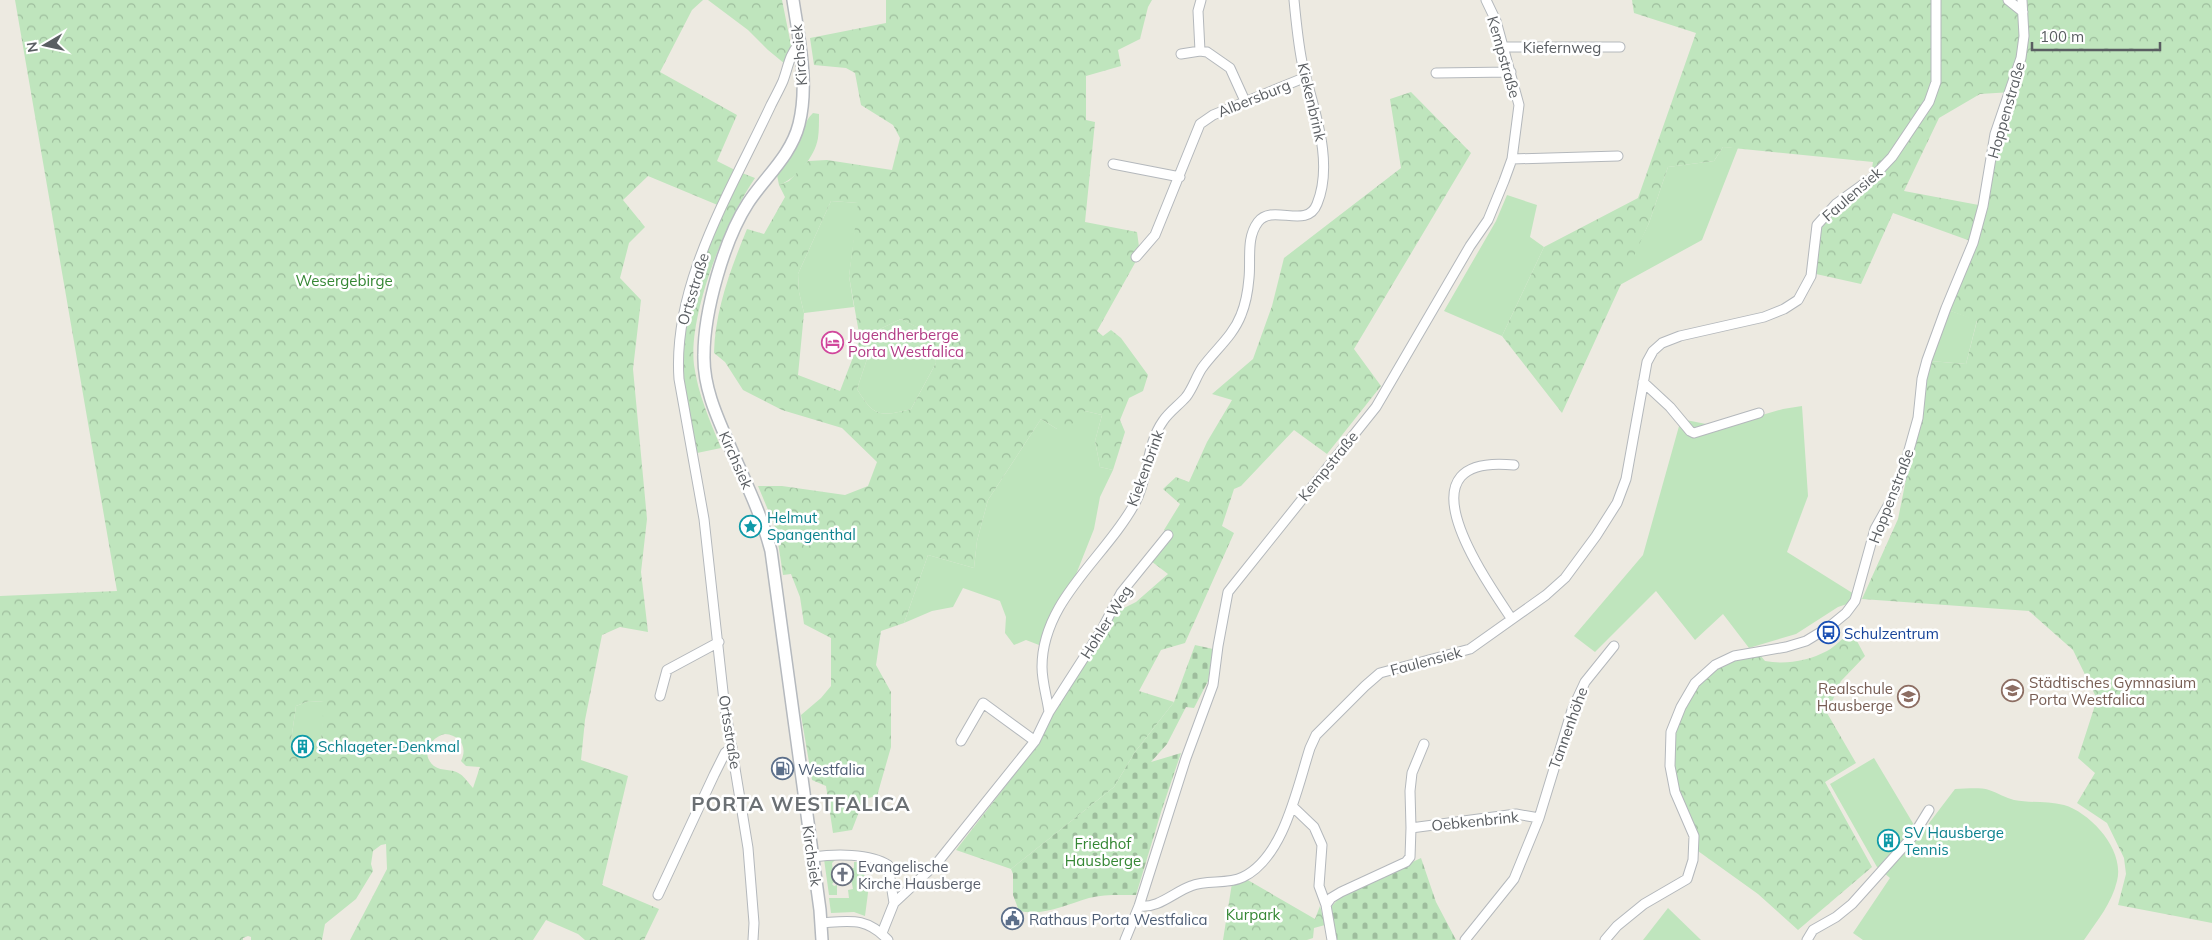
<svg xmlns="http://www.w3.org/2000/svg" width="2212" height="940" font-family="Mulish,sans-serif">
<defs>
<pattern id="forest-crowns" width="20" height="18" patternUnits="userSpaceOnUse" patternTransform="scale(1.25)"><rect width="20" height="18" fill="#bfe5bd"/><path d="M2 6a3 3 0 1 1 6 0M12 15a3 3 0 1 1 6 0" fill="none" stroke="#9ebd9d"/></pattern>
<pattern id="cemetery-stones" width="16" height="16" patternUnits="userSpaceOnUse" patternTransform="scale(1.25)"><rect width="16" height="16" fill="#bfe5bd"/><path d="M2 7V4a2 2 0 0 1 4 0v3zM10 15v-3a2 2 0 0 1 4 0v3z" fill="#9ebd9d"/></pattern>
</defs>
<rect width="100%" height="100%" fill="#edeae1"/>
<!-- grass -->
<path fill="#bfe5bd" d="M813,113L819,114C819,122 819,131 818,138C815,157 796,179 779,185L777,175C785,165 792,156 798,145C803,134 804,121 813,113Z
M1723,147L1738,148L1702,240L1618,286L1649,223L1668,167L1714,161Z
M1507,195L1537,205L1530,237L1544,247L1502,336L1444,311L1496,221Z
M831,201L859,203L849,276L854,307L804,313L799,292L798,274Z
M1948,310L1977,320L1966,364L1930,361Z
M901,319L934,336L936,363L911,409C880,417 874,417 857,389L870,350L880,329Z
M1802,406L1808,496L1787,552L1862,599L1838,607L1796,634L1749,648L1723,614L1695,640L1656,591L1595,652L1574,636L1643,555L1681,419L1721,427L1783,409Z
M1085,411L1102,415L1095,441L1100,467L1113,470L1100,497L1094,529L1073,582L1047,621L1039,645L1026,640L1014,645L1005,633L1006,617L1000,601L963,588L953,607L932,611L904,623L928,555L974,568L977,541L988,500L1041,419L1057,429Z
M309,701L325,702L320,753L317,760L298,757L290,748L296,706Z
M1874,758L1920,835L1955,789C1966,789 1979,787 1989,790C1998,793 2006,798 2014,800C2030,803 2048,801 2064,805C2091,813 2125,850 2117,881C2112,903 2097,921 2084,940H1863L1853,933L1890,878L1877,867L1830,784Z
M837,858L832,863L834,882L832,884L834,886L837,885V895H829L824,859Z
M854,862H858L869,885L865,916L854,912L831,913L829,898H849L848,890L853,889L849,869L854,868Z
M1668,908L1701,940H1643Z"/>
<!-- forest -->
<path fill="url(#forest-crowns)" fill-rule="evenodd" d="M15,0H703L692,10L660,72L737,115L717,161L737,171L720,206L648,176L623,200L645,227L629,243L620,278L641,300L633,369L647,519L641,572L648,632L620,627L602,635L585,720L581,760L628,776L602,885L659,909L644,940H585L578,934L546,920L533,940H350L387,869L386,844L381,845L373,851L371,864L373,871L356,899L325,924L322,940H251V937L248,936L243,938V940H0V596L117,591ZM309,701L324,702L320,753L317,759L298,757L290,748L296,706ZM445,734C460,735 468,747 461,761L466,766L480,767L473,788C469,784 465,777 460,774C452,768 442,772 434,766C420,755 430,737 445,734Z
M708,0H782L791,45L785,64L768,50L748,30Z
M886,0H1152L1148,7L1140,39L1118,50L1121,66L1086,76V120L1095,122L1085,222L1137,232L1140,254L1097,331L1103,336L1111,330L1121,338L1148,375L1143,391L1129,398L1120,420L1125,432L1113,470L1100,467L1095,441L1102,415L1085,411L1067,429H1057L1041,419L988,500L977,541L974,568L928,555L904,623L881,631L876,665L891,692V747L877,796L864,799L852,830L833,833L826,786L812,780L801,715L821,698L831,686V638L804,624L800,597L791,574L783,575L776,529L758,486H782L845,495L868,486L877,462L842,428L782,410L743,390L725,362L714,353C715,310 731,268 747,229L764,234L785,197L779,185L789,181L808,161L827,160L892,170L900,138L893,125L861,105L855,73L846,68L814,65L810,38L886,23ZM831,201L858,203L849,276L860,339L840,391L798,375L804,313L799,292L798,274ZM901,319L933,336L936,363L911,409C880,417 874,417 857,389L870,350L880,329Z
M1632,0H2212V923L2118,905L2126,874L2124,858L2107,823L2077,803L2095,773L2078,758L2097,699L2073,650L2029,611L1862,599L1898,519L1930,361L1966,364L1977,321L1948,310L1976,243L1893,213L1861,284L1816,274L1818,229L1854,186L1871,173L1873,162L1723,147L1714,161L1668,167L1649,223L1562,413L1502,336L1544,247L1638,198L1696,33L1634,13ZM2012,92L1997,136L1984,206L1904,191L1939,118L1980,94Z
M1411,92L1471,153L1354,349L1381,386L1327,454L1294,430L1241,486L1234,489L1222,526L1234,533L1185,643L1161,650L1139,691L1174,702L1135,752L1114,787L1011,869L956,850L1035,748L1062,698L1113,619L1120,610L1136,602L1168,574L1151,561L1171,537L1164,530L1180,504L1163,489L1176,477L1189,482L1207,442L1232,400L1212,394L1253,359L1272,306L1284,258L1401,168L1390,99Z
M742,173L755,178C726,220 688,314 694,365C698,394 710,421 721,448L697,453L682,382L681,346L691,295L708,245Z
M1851,630L1865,656L1841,681L1827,713L1856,763L1825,782L1872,867L1798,930L1758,894L1698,851C1693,822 1677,796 1672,767C1667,735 1689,685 1716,667C1729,659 1745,657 1760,655L1765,661C1785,665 1808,661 1827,651C1836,646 1844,637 1851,630Z
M1246,879L1315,919L1320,906L1325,925L1314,928L1313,938L1307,940H1223L1232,883Z"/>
<!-- cemetery -->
<path fill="url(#cemetery-stones)" d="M1195,645L1213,649L1208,681L1194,708L1186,707L1167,744L1151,762L1181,753L1162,809L1136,895C1120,895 1104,894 1089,898C1065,905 1045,916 1019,911L1013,895V874L1011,869L1114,787L1135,752L1174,702Z
M1421,858L1436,902L1456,940H1335L1330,914L1331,907L1342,895Z"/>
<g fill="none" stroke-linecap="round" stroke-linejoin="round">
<defs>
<path id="minor" d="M2008,0L2023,12
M1503,47H1620
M1200,51L1198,11L1201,0
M1181,54L1200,51L1207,52L1230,68L1245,101
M1436,73L1511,72
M1512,159L1618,156
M1113,164L1180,177
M1136,257L1155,235L1200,124L1213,115L1306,77
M1643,382L1670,407L1690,431L1694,433L1759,413
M1511,618C1483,576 1396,453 1514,465
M660,696L667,670L719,642
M1049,712C1047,697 1042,682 1042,667C1042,600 1106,557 1135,503C1149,478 1146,445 1163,421C1169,412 1179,405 1186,397C1193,388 1196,377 1202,368C1215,350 1233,336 1241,315C1246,303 1248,290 1249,278C1251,259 1246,238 1258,222C1272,203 1307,230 1317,204C1335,160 1312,106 1302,62C1298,42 1296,21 1294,0
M961,741L983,703L1035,741
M1292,806L1314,827L1322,845L1319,886L1326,905L1332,940
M1411,828L1410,791L1412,773L1424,744
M813,857C834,854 870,853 888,865L894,903
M658,895L714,775L725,753L732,747
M1326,905L1331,898L1341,892L1406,862L1410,857L1411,828L1516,814L1539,818
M1139,906C1158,909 1174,892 1191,886C1207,879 1227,885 1243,877C1284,857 1297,788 1310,748L1316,735L1365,686L1380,673L1470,649L1546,595L1565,578L1596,536L1617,503L1626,479L1647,362L1653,351L1662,343L1680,336L1764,317L1784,309L1798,300L1811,276L1817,225L1836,204L1872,178L1892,157L1929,102L1936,82V0
M821,923C851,921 866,917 888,940
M882,933L894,903L937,863L1035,741L1049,712L1101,631L1121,593L1168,535
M753,940L754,923L748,848L724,701L704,519L679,379C672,284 732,189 771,105C775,97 779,90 783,81C788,68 789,55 799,44
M1125,940L1139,906L1186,758L1213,685L1218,646L1228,592L1376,407L1470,246L1488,220L1504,181L1512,159L1519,105L1496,21L1486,0
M1465,940L1514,879L1539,818L1572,710L1585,682L1614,646
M1605,940L1617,926L1644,904L1687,879L1693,860L1694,836L1675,792L1670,766L1671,732L1681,707L1695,683L1715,665L1734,656L1786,647L1806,641L1829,627L1846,613L1855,601L1875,529L1894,495L1902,475L1918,418L1922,379L1927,360L1946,308L1973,243L1983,206L1995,134L2021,58L2024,36L2022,0
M1807,940L1813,930L1836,917L1852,904L1913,836L1929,810"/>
<path id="secondary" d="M793,0C799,40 809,84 799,124C791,156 765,177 748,203C724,240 704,311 704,355C703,388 718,419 731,449C746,483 762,516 771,551L820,910L822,940"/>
</defs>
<!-- minor casing -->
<use href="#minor" stroke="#b4b8bc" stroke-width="11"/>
<!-- secondary casing -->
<use href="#secondary" stroke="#b5b9be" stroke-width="14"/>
<!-- minor -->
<use href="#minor" stroke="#fff" stroke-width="9"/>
<!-- secondary -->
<use href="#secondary" stroke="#fff" stroke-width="11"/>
</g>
<!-- icons -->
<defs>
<symbol id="hotel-ring" viewBox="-11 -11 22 22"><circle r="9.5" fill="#fff" stroke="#d1479c" stroke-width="1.5"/><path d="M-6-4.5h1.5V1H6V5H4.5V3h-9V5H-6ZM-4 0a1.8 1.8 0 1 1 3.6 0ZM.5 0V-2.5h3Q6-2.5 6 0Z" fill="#d1479c"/></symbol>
<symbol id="sight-ring" viewBox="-11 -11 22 22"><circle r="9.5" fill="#fff" stroke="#0f9aa8" stroke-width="1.5"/><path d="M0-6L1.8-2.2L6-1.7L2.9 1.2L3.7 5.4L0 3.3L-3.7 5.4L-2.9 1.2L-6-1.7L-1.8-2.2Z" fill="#0f9aa8"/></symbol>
<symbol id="bus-ring" viewBox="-11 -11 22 22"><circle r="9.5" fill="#fff" stroke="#1a4fb4" stroke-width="1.5"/><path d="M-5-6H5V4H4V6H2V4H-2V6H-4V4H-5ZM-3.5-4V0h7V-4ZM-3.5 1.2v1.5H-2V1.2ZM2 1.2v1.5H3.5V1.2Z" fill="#1a4fb4"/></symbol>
<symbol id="school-ring" viewBox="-11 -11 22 22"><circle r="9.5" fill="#fff" stroke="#8d6e63" stroke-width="1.5"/><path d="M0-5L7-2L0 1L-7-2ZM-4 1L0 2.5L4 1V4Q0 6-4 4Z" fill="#8d6e63"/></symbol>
<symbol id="building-ring" viewBox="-11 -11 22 22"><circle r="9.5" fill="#fff" stroke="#0f9aa8" stroke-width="1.5"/><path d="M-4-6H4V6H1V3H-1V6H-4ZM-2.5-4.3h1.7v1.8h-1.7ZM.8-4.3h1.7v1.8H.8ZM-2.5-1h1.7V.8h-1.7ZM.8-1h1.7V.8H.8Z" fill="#0f9aa8"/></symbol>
<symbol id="fuel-ring" viewBox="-11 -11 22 22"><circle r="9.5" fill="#fff" stroke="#5c6f8a" stroke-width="1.5"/><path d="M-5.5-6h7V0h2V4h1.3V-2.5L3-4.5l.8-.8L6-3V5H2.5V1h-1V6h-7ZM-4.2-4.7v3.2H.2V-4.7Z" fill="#5c6f8a"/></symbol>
<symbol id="church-ring" viewBox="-11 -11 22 22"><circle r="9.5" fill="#fff" stroke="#6b7280" stroke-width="1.5"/><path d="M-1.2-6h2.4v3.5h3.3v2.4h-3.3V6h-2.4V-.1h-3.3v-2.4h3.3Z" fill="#6b7280"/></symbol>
<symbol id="civic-ring" viewBox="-11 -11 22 22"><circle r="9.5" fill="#fff" stroke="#5c6f8a" stroke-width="1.5"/><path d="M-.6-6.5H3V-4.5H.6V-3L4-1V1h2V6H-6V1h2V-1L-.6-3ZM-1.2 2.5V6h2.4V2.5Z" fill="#5c6f8a"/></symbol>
</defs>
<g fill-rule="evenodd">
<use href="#hotel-ring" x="820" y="330" width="25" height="25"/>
<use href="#sight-ring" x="738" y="514" width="25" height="25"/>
<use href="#bus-ring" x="1816" y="620" width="25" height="25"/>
<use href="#school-ring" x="2000" y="678" width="25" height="25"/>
<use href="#school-ring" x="1896" y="684" width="25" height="25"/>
<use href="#building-ring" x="290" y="734" width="25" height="25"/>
<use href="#fuel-ring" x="770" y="756" width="25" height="25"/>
<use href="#building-ring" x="1876" y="828" width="25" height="25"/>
<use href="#church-ring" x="830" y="862" width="25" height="25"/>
<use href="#civic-ring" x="1000" y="906" width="25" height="25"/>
</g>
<g text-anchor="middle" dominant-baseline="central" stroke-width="5" stroke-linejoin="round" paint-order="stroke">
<!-- street labels -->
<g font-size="15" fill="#5a5e62" stroke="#fff">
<text x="1562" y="47">Kiefernweg</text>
<text transform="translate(799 55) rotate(-95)">Kirchsiek</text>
<text transform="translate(1504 57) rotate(74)">Kempstraße</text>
<text transform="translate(1254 98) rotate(-22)">Albersburg</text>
<text transform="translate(1312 102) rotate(77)">Kiekenbrink</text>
<text transform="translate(2006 110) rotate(-74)">Hoppenstraße</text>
<text transform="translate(1852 194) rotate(-41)">Faulensiek</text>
<text transform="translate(693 289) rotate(-73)">Ortsstraße</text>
<text transform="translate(736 460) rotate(66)">Kirchsiek</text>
<text transform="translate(1328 466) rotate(-51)">Kempstraße</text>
<text transform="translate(1145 468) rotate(-70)">Kiekenbrink</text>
<text transform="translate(1891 496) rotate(-69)">Hoppenstraße</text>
<text transform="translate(1106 622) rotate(-58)">Hohler Weg</text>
<text transform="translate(1426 661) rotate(-15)">Faulensiek</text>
<text transform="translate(1568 728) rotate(-70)">Tannenhöhe</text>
<text transform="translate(730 732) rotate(81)">Ortsstraße</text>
<text transform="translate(1475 821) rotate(-6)">Oebkenbrink</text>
<text transform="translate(812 856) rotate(82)">Kirchsiek</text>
</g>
<!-- park labels -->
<g font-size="15" fill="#358734" stroke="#fff">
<text x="344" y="280">Wesergebirge</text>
<text x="1103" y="843">Friedhof<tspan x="1103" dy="17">Hausberge</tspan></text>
<text x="1253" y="914">Kurpark</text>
</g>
<!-- hotel labels -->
<g font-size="15" fill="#b23c85" stroke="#fff" text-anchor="start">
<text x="848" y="334">Jugendherberge<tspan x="848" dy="17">Porta Westfalica</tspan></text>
</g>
<!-- culture labels -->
<g font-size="15" fill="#0d838f" stroke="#fff" text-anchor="start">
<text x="767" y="517">Helmut<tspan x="767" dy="17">Spangenthal</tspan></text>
<text x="318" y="746">Schlageter-Denkmal</text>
<text x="1904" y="832">SV Hausberge<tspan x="1904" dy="17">Tennis</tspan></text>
</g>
<!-- transit labels -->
<g font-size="15" fill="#164399" stroke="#fff" text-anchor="start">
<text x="1844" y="633">Schulzentrum</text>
</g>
<!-- education labels -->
<g font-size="15" fill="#785e54" stroke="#fff" text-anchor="start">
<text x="2029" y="682">Städtisches Gymnasium<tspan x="2029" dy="17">Porta Westfalica</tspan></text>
<text x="1893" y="688" text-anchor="end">Realschule<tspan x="1893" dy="17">Hausberge</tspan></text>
</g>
<!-- service labels -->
<g font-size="15" fill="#4e5e75" stroke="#fff" text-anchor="start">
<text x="798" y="769">Westfalia</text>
<text x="1029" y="919">Rathaus Porta Westfalica</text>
</g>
<!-- worship labels -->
<g font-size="15" fill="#5b616d" stroke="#fff" text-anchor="start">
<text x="858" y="866">Evangelische<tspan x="858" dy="17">Kirche Hausberge</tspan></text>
</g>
<!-- district labels -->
<g font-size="20" font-weight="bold" letter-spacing="1" fill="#6b7074" stroke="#fff">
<text x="801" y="803">PORTA WESTFALICA</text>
</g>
</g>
<!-- north arrow -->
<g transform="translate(45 45) rotate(261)" stroke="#ffffff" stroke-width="4" paint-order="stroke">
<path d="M0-4L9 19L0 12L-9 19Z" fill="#5a5e62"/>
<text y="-8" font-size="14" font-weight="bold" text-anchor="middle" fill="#5a5e62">N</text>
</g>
<!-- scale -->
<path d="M2032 42v8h128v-8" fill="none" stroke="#5a5e62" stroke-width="2.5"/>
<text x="2040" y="42" font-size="15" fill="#5a5e62" stroke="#ffffff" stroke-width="4" paint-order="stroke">100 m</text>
</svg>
